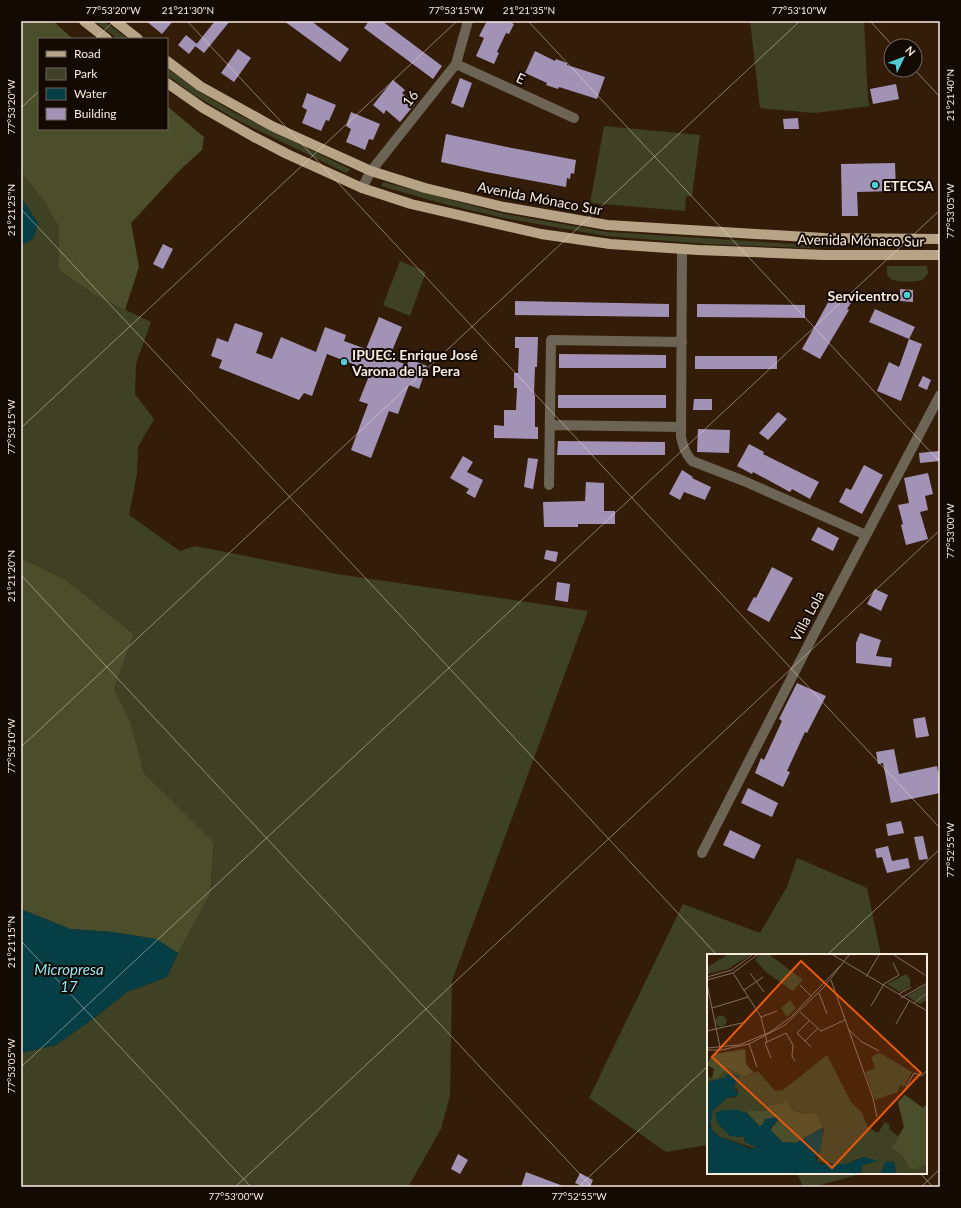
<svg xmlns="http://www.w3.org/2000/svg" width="961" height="1208" font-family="Lato,sans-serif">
<rect width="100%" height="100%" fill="#331d09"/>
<!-- green -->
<path fill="#3e4124" d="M94,21H104L128,39H118Z
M750,21H864L868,99L870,106L815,113L760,108Z
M167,68L198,91L237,114L350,169V170L346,173L237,120L194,95L167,75Z
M604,126L700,135L692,196L686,197L685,211L590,203Z
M21,172L44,201L59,228V270L93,294L151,322L136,364L135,394L154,419L138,447L137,474L129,515L180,551L195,546L337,574L588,611L452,981L450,1095L441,1129L408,1187H22L21,1186V1053L56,1045L98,1015L127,992L167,977L178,953L210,895L214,844L144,773L131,723L114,689L134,634L66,580L21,558V245L33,239L38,223L21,198Z
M383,182L505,214L608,232L810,245V248L707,244L606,236L504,218L444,204L381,186Z
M400,261L426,272L410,316L383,305Z
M887,266H927L928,273C926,276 925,278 922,280C916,282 894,283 890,278C886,275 887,271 887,266Z
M797,858L867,888L881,955H708V1146L707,1145L666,1152L589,1098L683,904L760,933L787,887Z
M797,1173H864L813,1187H803Z"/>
<!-- forest -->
<path fill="#4a4e2b" d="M21,21H53L73,39H39V129H167V106L204,137L202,150L180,170L131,223L139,267L125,310L93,294L59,270V228L44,201L21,172Z
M21,558L66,580L134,634L114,689L131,723L144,773L214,843L210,895L178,953L156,939L112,932L70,929L21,909Z"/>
<!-- water -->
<path fill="#063e45" d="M21,198L38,223L33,239L21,245Z
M21,909L70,929L112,932L156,939L178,953L167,977L127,992L98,1015L56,1045L21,1053Z"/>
<!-- building -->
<path fill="#a293b6" d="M146,21H173L162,34Z
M215,21H230L204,53L195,46Z
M284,21H311L349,49L340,62Z
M369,21H382L442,66L433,79L364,28Z
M487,21H508L514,24L509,34L506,33L497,52L499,53L494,64L476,56L484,38L479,36Z
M186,35L197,44L189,54L178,45Z
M238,49L251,58L234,82L221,73Z
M535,51L555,61L556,59L567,63V65L605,77L597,99L559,87L558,89L546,85L547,83L525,73Z
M460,78L472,83L463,108L451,103Z
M393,80L405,90L402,93L415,104L400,122L386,110L384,114L373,105Z
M896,84L899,99L873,104L870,89Z
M307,93L336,105L329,121L326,120L321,131L302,123L307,110L302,107Z
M351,112L380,124L373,140L369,139L365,150L346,142L351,129L346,126Z
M798,118L799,129H784L783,119Z
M446,134L507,147L576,160L574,174L571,173L570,179L567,178L566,187L486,172L441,162Z
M895,163L896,191L857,192L858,216H842L841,164Z
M163,244L173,249L163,269L153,264Z
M900,289L913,290V302L900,301Z
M839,293L853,300L847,309L849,310L820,359L802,349L830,299L834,301Z
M515,301L669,304V317L515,315Z
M697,304L805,305V318L697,317Z
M875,309L915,327L909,339L869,322Z
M379,317L402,327L389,358L407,365L409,359L427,366L419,389L409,385L398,414L389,411L371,458L351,450L368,404L359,401L371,371L327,354L312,396L304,393L299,400L219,368L222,360L211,356L217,338L228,342L235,323L263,333L256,353L272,359L281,337L316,352L325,327L346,335L344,341L366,349Z
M515,337H538L537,367H535L534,395H535V427H538V439L494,438V425L504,426V410H516L517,388H514V373H518L519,348H515Z
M909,339L922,344L901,401L877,391L889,362L899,367Z
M559,354L666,355V368H559Z
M695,356H777V369H695Z
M923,376L931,380L927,390L918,386Z
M558,395H666V408H558Z
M694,399H712V410H693Z
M778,412L787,419L768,440L759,433Z
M698,429L730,430L729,453L697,452Z
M558,441L665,442V455H557Z
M749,444L764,452L763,454L819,482L810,499L792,489L790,492L753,472L752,474L737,466Z
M939,451L940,461L920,463L919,453Z
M463,456L473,462L467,472L483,480L475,498L466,493L469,489L450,478Z
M528,458L538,459L533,489L524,487Z
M864,465L883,475L862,514L839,502L846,488L851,490Z
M682,470L693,477L692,478L711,487L705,500L684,492L680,500L669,494Z
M928,473L933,494L925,496L928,510L920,512L928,539L906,545L901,525L903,524L898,505L909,503L904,478Z
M586,482L604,483V511H615V524H578V527H544L543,502L585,501Z
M818,527L839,538L833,551L811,540Z
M546,550L558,552L556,562L544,559Z
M772,567L793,578L769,622L747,610L754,597L756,598Z
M557,582L570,584L568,602L555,600Z
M875,589L888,595L881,611L867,604Z
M860,633L881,640L876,656L892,658L891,667L856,663V643Z
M797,683L826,696L807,733L805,732L787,771L790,772L783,787L755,773L761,758L764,760L782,721L779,719Z
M925,717L929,736L916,738L913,719Z
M894,749L899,774L937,766L940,783V793L891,803L883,763L878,764L876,752Z
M748,788L778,803L772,817L741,803Z
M901,821L904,833L888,836L886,824Z
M730,830L761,845L754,859L723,845Z
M923,836L928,859L919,860L914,837Z
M888,846L892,861L908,858L910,868L887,873L882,857L877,858L875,849Z
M458,1154L468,1160L460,1174L451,1169Z
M526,1172L563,1186L562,1187H521Z
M580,1173L593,1180L590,1187H584L575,1183Z"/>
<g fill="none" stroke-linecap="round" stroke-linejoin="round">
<!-- minor -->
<path stroke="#6c6455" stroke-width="10" d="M456,64L574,118
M362,188L371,171L456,64L468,21
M682,249L681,437C683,446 685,453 692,461L744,481L866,535
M550,425L681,427
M549,485L551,340L682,342
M702,853L815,632L940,395"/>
<!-- major -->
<path stroke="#b7a487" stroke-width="10" d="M84,21L107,39
M115,21L138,39
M167,61L200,86L272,126L371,171L425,188L504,207L607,225L824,238L940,239
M167,83L203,108L254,137L287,154L362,188L411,204L541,234L610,244L698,250L824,255H940"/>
</g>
<!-- ticks -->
<path fill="none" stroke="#faebdf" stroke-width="1" stroke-opacity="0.45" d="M187,21L940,828M528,21L940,462M870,21L893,46M95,39L114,21M915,70L940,97M21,108L39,91M21,209L717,955M21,428L457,21M21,575L592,1187M21,747L800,21M21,941L251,1187M827,955L940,849M21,1067L940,210M920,1173L933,1187M235,1187L940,530M578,1187L708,1066M921,1187L940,1169"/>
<!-- markers -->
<g fill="#52ccd5" stroke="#130a04" stroke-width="1.5">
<circle cx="875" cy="185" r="4"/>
<circle cx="907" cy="295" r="4"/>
<circle cx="344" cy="362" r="4"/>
</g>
<g text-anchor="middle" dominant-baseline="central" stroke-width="4" stroke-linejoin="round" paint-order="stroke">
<!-- street labels -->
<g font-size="14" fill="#faebdf" stroke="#130a04">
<text transform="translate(521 78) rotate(24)">E</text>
<text transform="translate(410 98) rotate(-52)">16</text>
<text transform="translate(540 198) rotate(11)">Avenida Mónaco Sur</text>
<text transform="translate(861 240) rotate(1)">Avenida Mónaco Sur</text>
<text transform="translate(807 616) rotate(-62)">Villa Lola</text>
</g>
<!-- poi labels -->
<g font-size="14" font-weight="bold" fill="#faebdf" stroke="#130a04" text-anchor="start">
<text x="883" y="185">ETECSA</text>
<text x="899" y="295" text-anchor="end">Servicentro</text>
<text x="352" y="354">IPUEC: Enrique José<tspan x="352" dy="16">Varona de la Pera</tspan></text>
</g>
<!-- water labels -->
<g font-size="15" font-style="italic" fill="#92e8f5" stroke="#130a04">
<text x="69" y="969">Micropresa<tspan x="69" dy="17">17</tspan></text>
</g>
</g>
<!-- overview -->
<g transform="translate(707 954)">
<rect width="220" height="220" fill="#331d09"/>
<path d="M20,1H43L21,15L0,20V13ZM52,1H63L96,26L86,37L60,19L48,6ZM199,20L203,25V32L193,38L180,30ZM220,30V46L213,50L200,42ZM83,46L89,54L80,63L74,54ZM8.5 67a5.5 5.5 0 1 1 11 0a5.5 5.5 0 1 1-11 0ZM173,99L205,118L197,133L193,131L191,138L168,146L158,118L168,114L164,103ZM120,101L144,148L155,159L161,173L171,179L178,168L183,171L182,175L191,182L197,173L191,148L198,141L216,154L220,150V219H189L186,207L178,210L174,219H154L155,211L168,206L150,205L140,210H129L110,208L117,176L109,159L95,160L84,155L34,159L31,156H16L29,183H37L38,188L49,192L47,194L13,183L5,176L3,165L6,156L20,144L29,143L31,136L27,133L32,121L0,128V122L5,124L20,114L43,121L51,117L68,137L76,136Z" fill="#3e4124"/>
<path d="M38,95L39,110L47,119L37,122L20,114L11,124H5L7,115L0,111L3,104L8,100ZM198,141L216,154L220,150V210L209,215H203L195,201L185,194L197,173L191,148ZM80,148L84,155L95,160L109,159L116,173L89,189L75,188L63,176L72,165L57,167L55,172H52L40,159L41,157H59L62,152Z" fill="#4a4e2b"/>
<path d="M22,119L32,121L27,133L32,141L20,144L6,156L3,171L9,181L45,195L49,193L38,188L37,183L23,182L10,169L8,159L16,156H31L41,160L52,172L55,171L58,165L70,163L72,165L63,175L75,188L89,189L116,173L114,194L109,205L113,210H140L156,203L172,207L155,211L154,219H0V128L17,124ZM179,207L188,209L189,219H174Z" fill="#063e45"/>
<path fill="none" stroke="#836f5f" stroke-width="1" d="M126,1L220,57M187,1L218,21M26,19L54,63L60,88M43,19L57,38M0,23L25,16L45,1M159,23L172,1M0,26L26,19L50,1M124,26L166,144L170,163M0,30L13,93M93,31L104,42M37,36L56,23M112,39L120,60M192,40L204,33M194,44L220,29M207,49L220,39M164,52L177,30L192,21L186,9M5,54L41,43M93,58L114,77L138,66M54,63L70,57M102,67L90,79L104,93M189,70L202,47M142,76L155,88L172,97M0,77L39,68M98,87L110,75M42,90L50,113M0,94L32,91L63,78L84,63L134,11M0,96H14L42,90L78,71L117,33L142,1M64,104L58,89L79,79L86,91L85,102L88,107M199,133L207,119L215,122L220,116"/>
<path fill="#e8590c" fill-opacity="0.15" stroke="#e8590c" stroke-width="2" d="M94,7L214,119L125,214L5,103Z"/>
<rect width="220" height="220" fill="none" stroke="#faebdf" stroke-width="2"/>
</g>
<!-- border -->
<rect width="961" height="1208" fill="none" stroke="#130a04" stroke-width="44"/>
<!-- legend -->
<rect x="38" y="38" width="130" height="92" fill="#130a04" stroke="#6f645c"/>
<rect x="46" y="51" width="20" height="6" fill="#b7a487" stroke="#6f645c"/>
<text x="74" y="58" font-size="12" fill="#faebdf">Road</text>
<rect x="46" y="68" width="20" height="12" fill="#3e4124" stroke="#6f645c"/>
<text x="74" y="78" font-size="12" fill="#faebdf">Park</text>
<rect x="46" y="88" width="20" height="12" fill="#063e45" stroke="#6f645c"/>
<text x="74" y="98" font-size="12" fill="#faebdf">Water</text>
<rect x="46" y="108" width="20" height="12" fill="#a293b6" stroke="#6f645c"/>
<text x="74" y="118" font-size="12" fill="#faebdf">Building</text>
<!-- north arrow -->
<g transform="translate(903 58) rotate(47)"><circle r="19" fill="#130a04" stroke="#6f645c"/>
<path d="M0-3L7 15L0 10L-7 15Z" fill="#52ccd5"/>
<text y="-6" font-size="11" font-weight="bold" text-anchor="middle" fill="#faebdf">N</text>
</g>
<rect x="22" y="22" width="917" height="1164" fill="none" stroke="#faebdf" stroke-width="1.5"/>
<g font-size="10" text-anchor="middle" fill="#faebdf">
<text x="113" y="14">77°53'20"W</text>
<text x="188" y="14">21°21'30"N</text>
<text x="456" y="14">77°53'15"W</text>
<text x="529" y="14">21°21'35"N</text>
<text x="799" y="14">77°53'10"W</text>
<text transform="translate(950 95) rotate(-90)" y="4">21°21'40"N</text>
<text transform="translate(11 107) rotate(-90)" y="4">77°53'20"W</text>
<text transform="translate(11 210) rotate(-90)" y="4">21°21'25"N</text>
<text transform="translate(950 211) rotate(-90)" y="4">77°53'05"W</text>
<text transform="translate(11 427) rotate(-90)" y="4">77°53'15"W</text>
<text transform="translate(950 531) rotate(-90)" y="4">77°53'00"W</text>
<text transform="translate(11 576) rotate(-90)" y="4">21°21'20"N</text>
<text transform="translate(11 746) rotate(-90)" y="4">77°53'10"W</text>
<text transform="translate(950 850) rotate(-90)" y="4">77°52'55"W</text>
<text transform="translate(11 942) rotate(-90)" y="4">21°21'15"N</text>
<text transform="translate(11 1066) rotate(-90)" y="4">77°53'05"W</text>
<text x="236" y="1200">77°53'00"W</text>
<text x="579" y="1200">77°52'55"W</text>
</g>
</svg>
